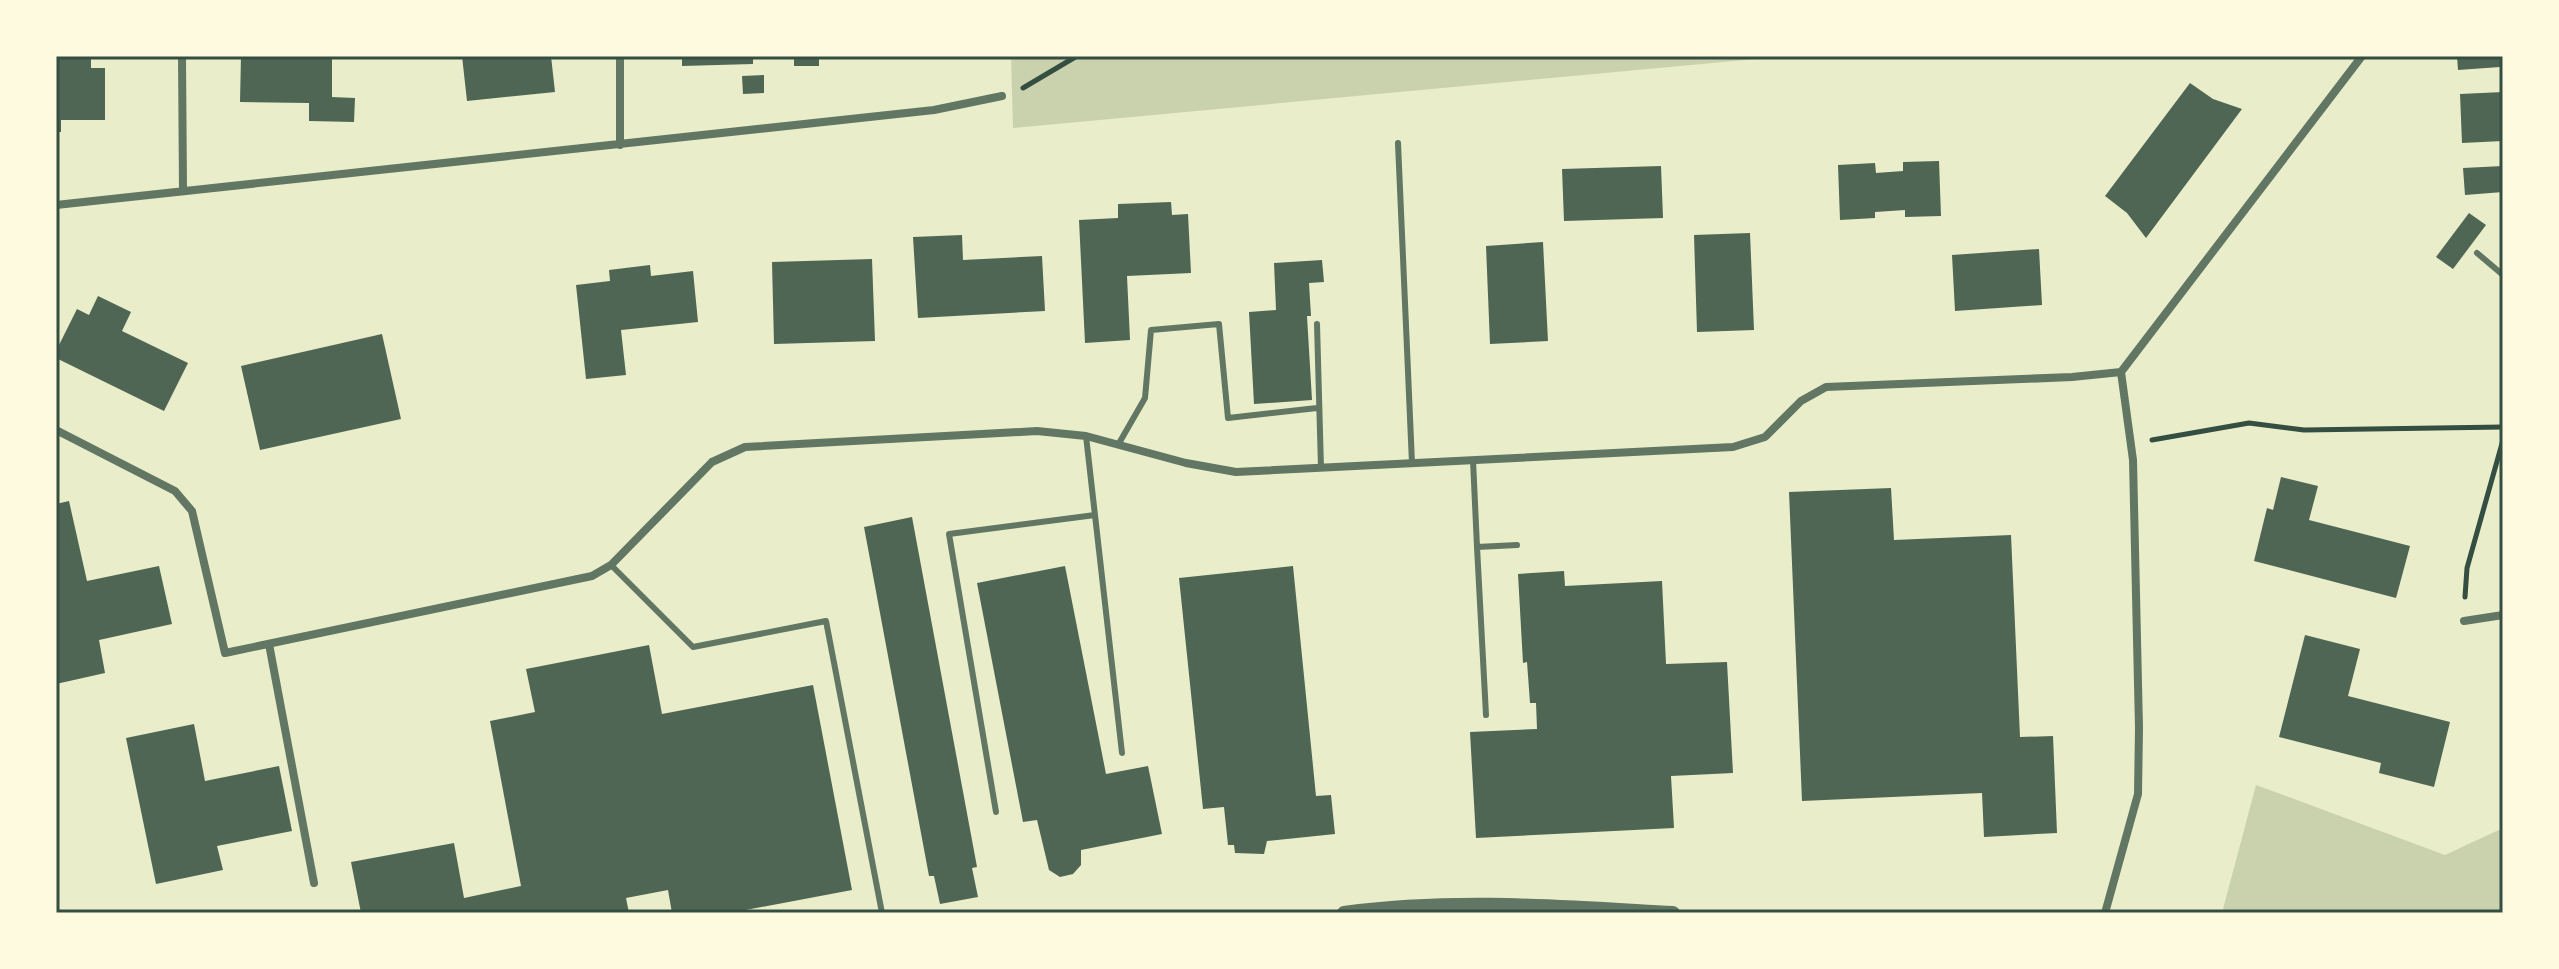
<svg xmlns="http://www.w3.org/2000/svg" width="2559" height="969" font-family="Inter,sans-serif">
<rect width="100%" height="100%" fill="#e9edc9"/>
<!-- green -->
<path fill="#cad2ad" d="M1011,56H1787L1013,128Z
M2256,785L2445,855L2503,828V913H2222Z"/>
<!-- building -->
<path fill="#4f6655" d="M56,56H91V68H105V120H61V132H56Z
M241,56H332V97L355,98L354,122L309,121V103L240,102Z
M462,56H551L555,92L467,101Z
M682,56H753V64L682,66Z
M794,56H819V66H794Z
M2457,56H2503V78H2501L2500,67L2458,70Z
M764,75V93L743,94L742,76Z
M2190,83L2213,99L2242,109L2146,238L2127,213L2105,196Z
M2503,92V141L2462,143L2460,94Z
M1939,161L1941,216L1905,217V210L1875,212V218L1840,220L1838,165L1875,163L1876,173L1903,171V162Z
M1661,166L1663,218L1564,221L1562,169Z
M2503,166V192L2465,195L2463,168Z
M1171,202L1172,215L1188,214L1191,273L1127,276L1130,340L1085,343L1079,220L1118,218V204Z
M2469,213L2486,225L2453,269L2436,257Z
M1750,233L1754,330L1697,332L1694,235Z
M962,235L963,260L1042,256L1045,311L918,318L913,237Z
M1543,242L1548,341L1490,344L1486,246Z
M2039,249L2042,305L1955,311L1952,255Z
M872,259L875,341L774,344L772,262Z
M1322,260L1324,282L1309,283L1311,316H1307L1312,400L1254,404L1249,312L1276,310L1274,263Z
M650,265L651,276L693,271L698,322L621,330L626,375L586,379L576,285L610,281L609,270Z
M98,296L131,312L122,331L188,363L164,411L56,358V351L77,309L89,315Z
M382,334L401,419L260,450L241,366Z
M2281,477L2318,486L2309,520L2410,546L2396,598L2254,561L2267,508L2273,510Z
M1891,488L1894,540L2011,535L2020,737L2053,736L2057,833L1984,837L1982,793L1802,801L1789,492Z
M69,501L87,581L159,566L172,624L99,640L105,673L56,684V504Z
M912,517L977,867L972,868L978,897L940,904L934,876H929L864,527Z
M1065,566L1106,774L1148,766L1162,834L1081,850V865L1073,874L1060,877L1049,870L1037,820L1023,822L977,583Z
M1293,566L1316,796L1331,795L1335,834L1267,841L1264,854L1235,853L1234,845H1228L1224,807L1203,809L1179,578Z
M1564,571L1565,586L1662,581L1666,664L1727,662L1733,773L1671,776L1674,828L1476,838L1470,732L1537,729L1536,703H1530L1527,662L1523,663L1518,574Z
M2305,635L2360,649L2348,696L2450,722L2434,787L2379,773L2381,763L2279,737Z
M649,645L662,714L813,685L852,890L730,913H672L668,890L626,898L629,913H361L351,862L454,843L464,898L521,886L490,721L535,712L526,669Z
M194,724L205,781L279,766L292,831L217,846L223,870L156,884L126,738Z"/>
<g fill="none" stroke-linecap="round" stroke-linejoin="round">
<!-- path -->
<path stroke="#344e41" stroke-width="5" d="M1023,88L1077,56
M2152,440L2249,423L2304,430L2503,427
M2465,597L2467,568L2503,440"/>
<!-- service -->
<path stroke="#617663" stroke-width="6" d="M1398,143L1412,463
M2477,253L2503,275
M1317,324L1321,468
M1086,436L1122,753
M1118,445L1145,398L1151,330L1219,324L1228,418L1317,408
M1473,460L1477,547L1517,545
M1477,547L1486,715
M611,565L693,647L826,621L882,913
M996,812L949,534L1095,515"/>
<!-- minor -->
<path stroke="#617663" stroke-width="8" d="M182,56L183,191
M620,56V145
M56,205L934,110L1002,96
M56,430L175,491L192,511L225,653L592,576L611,565L712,462L745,447L1037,431L1086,436L1186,463L1236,472L1733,447L1765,437L1801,401L1826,387L2072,377L2121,372
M2464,621L2503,615
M269,644L314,883
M2105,913L2138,794L2139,728L2133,460L2121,372L2362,56"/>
<!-- tertiary -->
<path stroke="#617663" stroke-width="14" d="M1344,913C1454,898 1563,907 1673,913"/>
</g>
<!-- border -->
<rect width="2559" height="969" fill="none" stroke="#fefae0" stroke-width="116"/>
<rect x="58" y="58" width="2443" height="853" fill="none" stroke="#344e41" stroke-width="3"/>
</svg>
